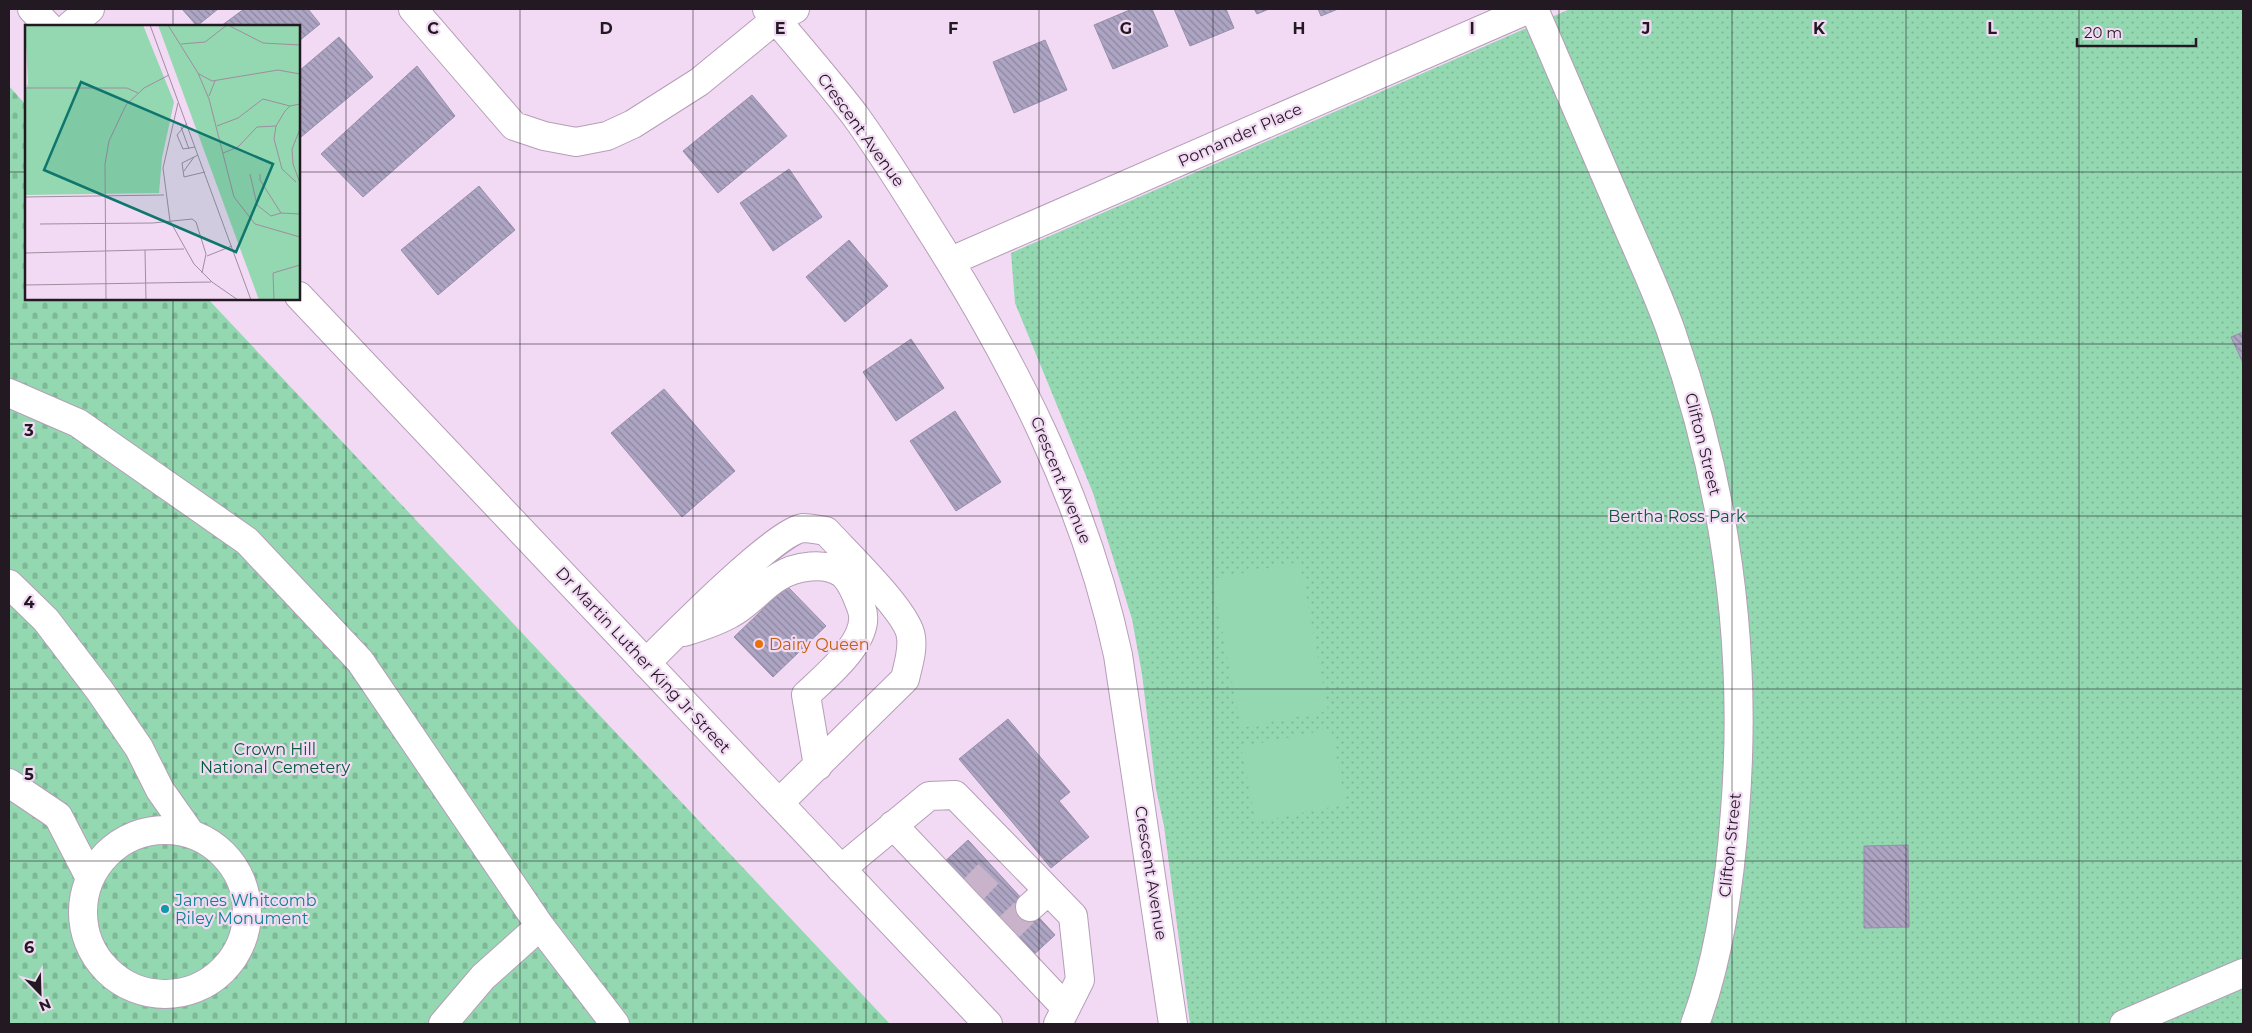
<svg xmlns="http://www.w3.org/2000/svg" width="2252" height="1033" font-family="Montserrat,sans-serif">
<defs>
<pattern id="grass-dots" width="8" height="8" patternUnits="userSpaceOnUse" patternTransform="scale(1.25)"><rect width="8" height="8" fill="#93d8b0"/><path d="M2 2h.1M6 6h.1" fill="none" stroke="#7eb997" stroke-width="1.8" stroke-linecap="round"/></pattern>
<pattern id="cemetery-stones" width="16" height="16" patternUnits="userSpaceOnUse" patternTransform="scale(1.25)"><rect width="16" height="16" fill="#93d8b0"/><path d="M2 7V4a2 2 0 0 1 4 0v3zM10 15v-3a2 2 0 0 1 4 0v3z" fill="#7eb997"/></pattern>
<pattern id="building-back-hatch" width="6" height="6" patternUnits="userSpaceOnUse" patternTransform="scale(1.25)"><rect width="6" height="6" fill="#ada5c3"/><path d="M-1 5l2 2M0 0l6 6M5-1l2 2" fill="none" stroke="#8c869e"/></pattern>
</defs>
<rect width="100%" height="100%" fill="#f3daf4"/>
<!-- grass -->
<path fill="url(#grass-dots)" d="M1570,9H2243V1024H1190L1164,826L1156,789L1142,674L1132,619L1093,493L1015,303L1011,253Z"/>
<!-- cemetery -->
<path fill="url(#cemetery-stones)" d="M9,86L26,105V299H208L890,1024H9Z"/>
<!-- garden -->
<path fill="#93d8b0" d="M1300,562L1328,711L1241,728L1212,579Z
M1331,729L1346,804L1256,822L1241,747Z"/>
<!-- building -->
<path fill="url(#building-back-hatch)" stroke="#978fac" d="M182,9H218L197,26Z
M244,9H308L320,24L299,41V26H221Z
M1132,9H1152L1168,46L1113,69L1094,25Z
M1174,9H1226L1234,28L1190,46Z
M1254,9H1269L1257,14Z
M1318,9H1338L1321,16Z
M339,37L373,77L301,137L299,134V71Z
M1045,40L1067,90L1014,113L993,62Z
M417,66L455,116L363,197L321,154Z
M752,95L787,136L718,193L683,151Z
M789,169L822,217L773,251L740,203Z
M479,186L515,230L438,295L401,250Z
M849,240L888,286L845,322L806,277Z
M2243,332V363L2231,337Z
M911,339L944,388L896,421L863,372Z
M664,389L735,471L682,517L611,433Z
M955,411L1001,482L956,511L910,441Z
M787,586L826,626L773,677L734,637Z
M1008,719L1070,792L1059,801L1089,837L1051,868L959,759Z
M968,840L1055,935L1029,959L942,864Z
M1908,845L1909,927L1864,928V846Z"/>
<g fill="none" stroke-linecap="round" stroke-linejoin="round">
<!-- minor-tunnel -->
<path stroke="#c9b3ca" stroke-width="28" stroke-dasharray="28 14" stroke-linecap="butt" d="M969,894L994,868
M1004,932L1030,907"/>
<defs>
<path id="minor" d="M413,9L514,126L544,136L576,142L607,136L633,124L699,82L776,19L795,9
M767,9C796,43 826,78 854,114C881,151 905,190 929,228C1013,360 1085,500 1118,655L1173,1024
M1534,9C1562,75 1591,142 1620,209C1637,249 1656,289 1671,331C1725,485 1748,648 1735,811C1730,883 1720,957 1695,1024
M70,26L90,9
M951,261L1529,9
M9,393L78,423L247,541L360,661L540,926L615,1024
M9,584L46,620L100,691L139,748L160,790L191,834
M684,632C700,627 716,622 730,614C748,605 761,587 778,577C795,566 826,561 843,574C852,582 857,596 861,607C874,638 826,676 806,695L818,766
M646,663C670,639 776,531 803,528C810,528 819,530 826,531C845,552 909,613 911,637C913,651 908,665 905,679L779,803
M9,783L58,816L90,878
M893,825L1066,1008
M83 912a82 82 0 1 1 164 0a82 82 0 1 1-164 0Z
M841,869L929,796L955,795L1073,916L1080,980L1058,1024
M1030,907L1048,891
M443,1024L483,977L540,926
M2124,1024L2243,973"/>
<path id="major" d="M32,9L48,26
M299,296L988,1024"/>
</defs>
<!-- minor casing -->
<use href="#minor" stroke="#b59eb7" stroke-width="30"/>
<!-- major casing -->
<use href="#major" stroke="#b59eb7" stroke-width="30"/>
<!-- minor -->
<use href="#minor" stroke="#fff" stroke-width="28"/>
<!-- major -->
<use href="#major" stroke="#fff" stroke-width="28"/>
</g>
<!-- grid -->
<path fill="none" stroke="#221923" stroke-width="1" stroke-opacity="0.55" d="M173,9V26M346,9V1024M520,9V1024M693,9V1024M866,9V1024M1039,9V1024M1213,9V1024M1386,9V1024M1559,9V1024M1732,9V1024M1906,9V1024M2079,9V1024M9,172H26M299,172H2243M173,299V1024M9,344H2243M9,516H2243M9,689H2243M9,861H2243"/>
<!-- markers -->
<circle fill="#e8710a" stroke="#f3daf4" stroke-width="2" cx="759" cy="644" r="5"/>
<circle fill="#0f9aa8" stroke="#f3daf4" stroke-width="2" cx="165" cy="909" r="5"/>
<g text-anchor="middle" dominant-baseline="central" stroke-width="4.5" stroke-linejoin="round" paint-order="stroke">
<!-- street labels -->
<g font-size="16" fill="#221923" stroke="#f3daf4">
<text transform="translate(861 130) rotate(54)">Crescent Avenue</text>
<text transform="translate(1240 135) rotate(-24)">Pomander Place</text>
<text transform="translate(1703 444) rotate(76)">Clifton Street</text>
<text transform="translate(1061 480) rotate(68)">Crescent Avenue</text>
<text transform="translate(643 660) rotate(47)">Dr Martin Luther King Jr Street</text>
<text transform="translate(1730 845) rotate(-84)">Clifton Street</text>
<text transform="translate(1151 873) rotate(81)">Crescent Avenue</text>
</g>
<!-- park labels -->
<g font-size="16" fill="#055c38" stroke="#f3daf4">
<text x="1677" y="516">Bertha Ross Park</text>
<text x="275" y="749">Crown Hill<tspan x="275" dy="18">National Cemetery</tspan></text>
</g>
<!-- food labels -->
<g font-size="16" fill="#c56008" stroke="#f3daf4" text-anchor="start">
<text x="769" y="644">Dairy Queen</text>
</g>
<!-- culture labels -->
<g font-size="16" fill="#0d838f" stroke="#f3daf4" text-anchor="start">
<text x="175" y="900">James Whitcomb<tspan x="175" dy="18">Riley Monument</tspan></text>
</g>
</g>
<!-- overview -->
<g transform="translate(25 25)">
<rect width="275" height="275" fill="#f3daf4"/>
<path d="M0,0H118L149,77L137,133L134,168L0,170V69L3,58Z" fill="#93d8b0"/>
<path d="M133,0H275V275H234Z" fill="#93d8b0"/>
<path fill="none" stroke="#9f8da0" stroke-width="1" d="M125,0L226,275M143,0L173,48L184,74L209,172L230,199L275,212M203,0L238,18L275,20M156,19L180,17L202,0M174,49L187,56L253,45L275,49M0,63H102L113,68M184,71L190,56M153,78L138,143L145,196L169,239L187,257L213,275M162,98L152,110L158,124L170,122M192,101L213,93L238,74L265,81M156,102L164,124M275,104L267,124L268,139L275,158M198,128L213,122L232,102L251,101M173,130L157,138L159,152L180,147M159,146L169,132M225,149L232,180L246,191L256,188M235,149V155L256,188L275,189M271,157L257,144L249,114L251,101L260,86L265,81L275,79M0,172L139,170M15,199L128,198L167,194L171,197L181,229L177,248M120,225L121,275M0,228L159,224M182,231L207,221M0,260L186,257M81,275L80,139L84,116L101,80L119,63L144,50M249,275L248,248L275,240"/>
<path fill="#0f766e" fill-opacity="0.15" stroke="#0f766e" stroke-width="2.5" d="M56,57L248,139L211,227L19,145Z"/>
<rect width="275" height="275" fill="none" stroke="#221923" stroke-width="2.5"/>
</g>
<g font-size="16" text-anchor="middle" font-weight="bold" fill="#221923" stroke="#f3daf4" stroke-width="4.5" stroke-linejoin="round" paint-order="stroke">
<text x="433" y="34">C</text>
<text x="606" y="34">D</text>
<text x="780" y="34">E</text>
<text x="953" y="34">F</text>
<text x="1126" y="34">G</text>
<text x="1299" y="34">H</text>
<text x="1472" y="34">I</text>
<text x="1646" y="34">J</text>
<text x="1819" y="34">K</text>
<text x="1992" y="34">L</text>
<text x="29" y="436">3</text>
<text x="29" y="608">4</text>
<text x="29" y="780">5</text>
<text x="29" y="953">6</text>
</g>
<!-- border -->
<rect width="2252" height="1033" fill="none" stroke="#221923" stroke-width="20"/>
<!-- north arrow -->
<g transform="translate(40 993) rotate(157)" stroke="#f3daf4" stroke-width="4" paint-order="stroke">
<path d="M0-4L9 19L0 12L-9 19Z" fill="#221923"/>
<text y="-8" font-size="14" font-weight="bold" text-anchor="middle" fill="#221923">N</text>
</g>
<!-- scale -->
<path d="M2077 38v8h119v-8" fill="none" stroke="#221923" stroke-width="2.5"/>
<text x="2084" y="38" font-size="15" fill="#221923" stroke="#f3daf4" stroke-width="4" paint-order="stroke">20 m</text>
</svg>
